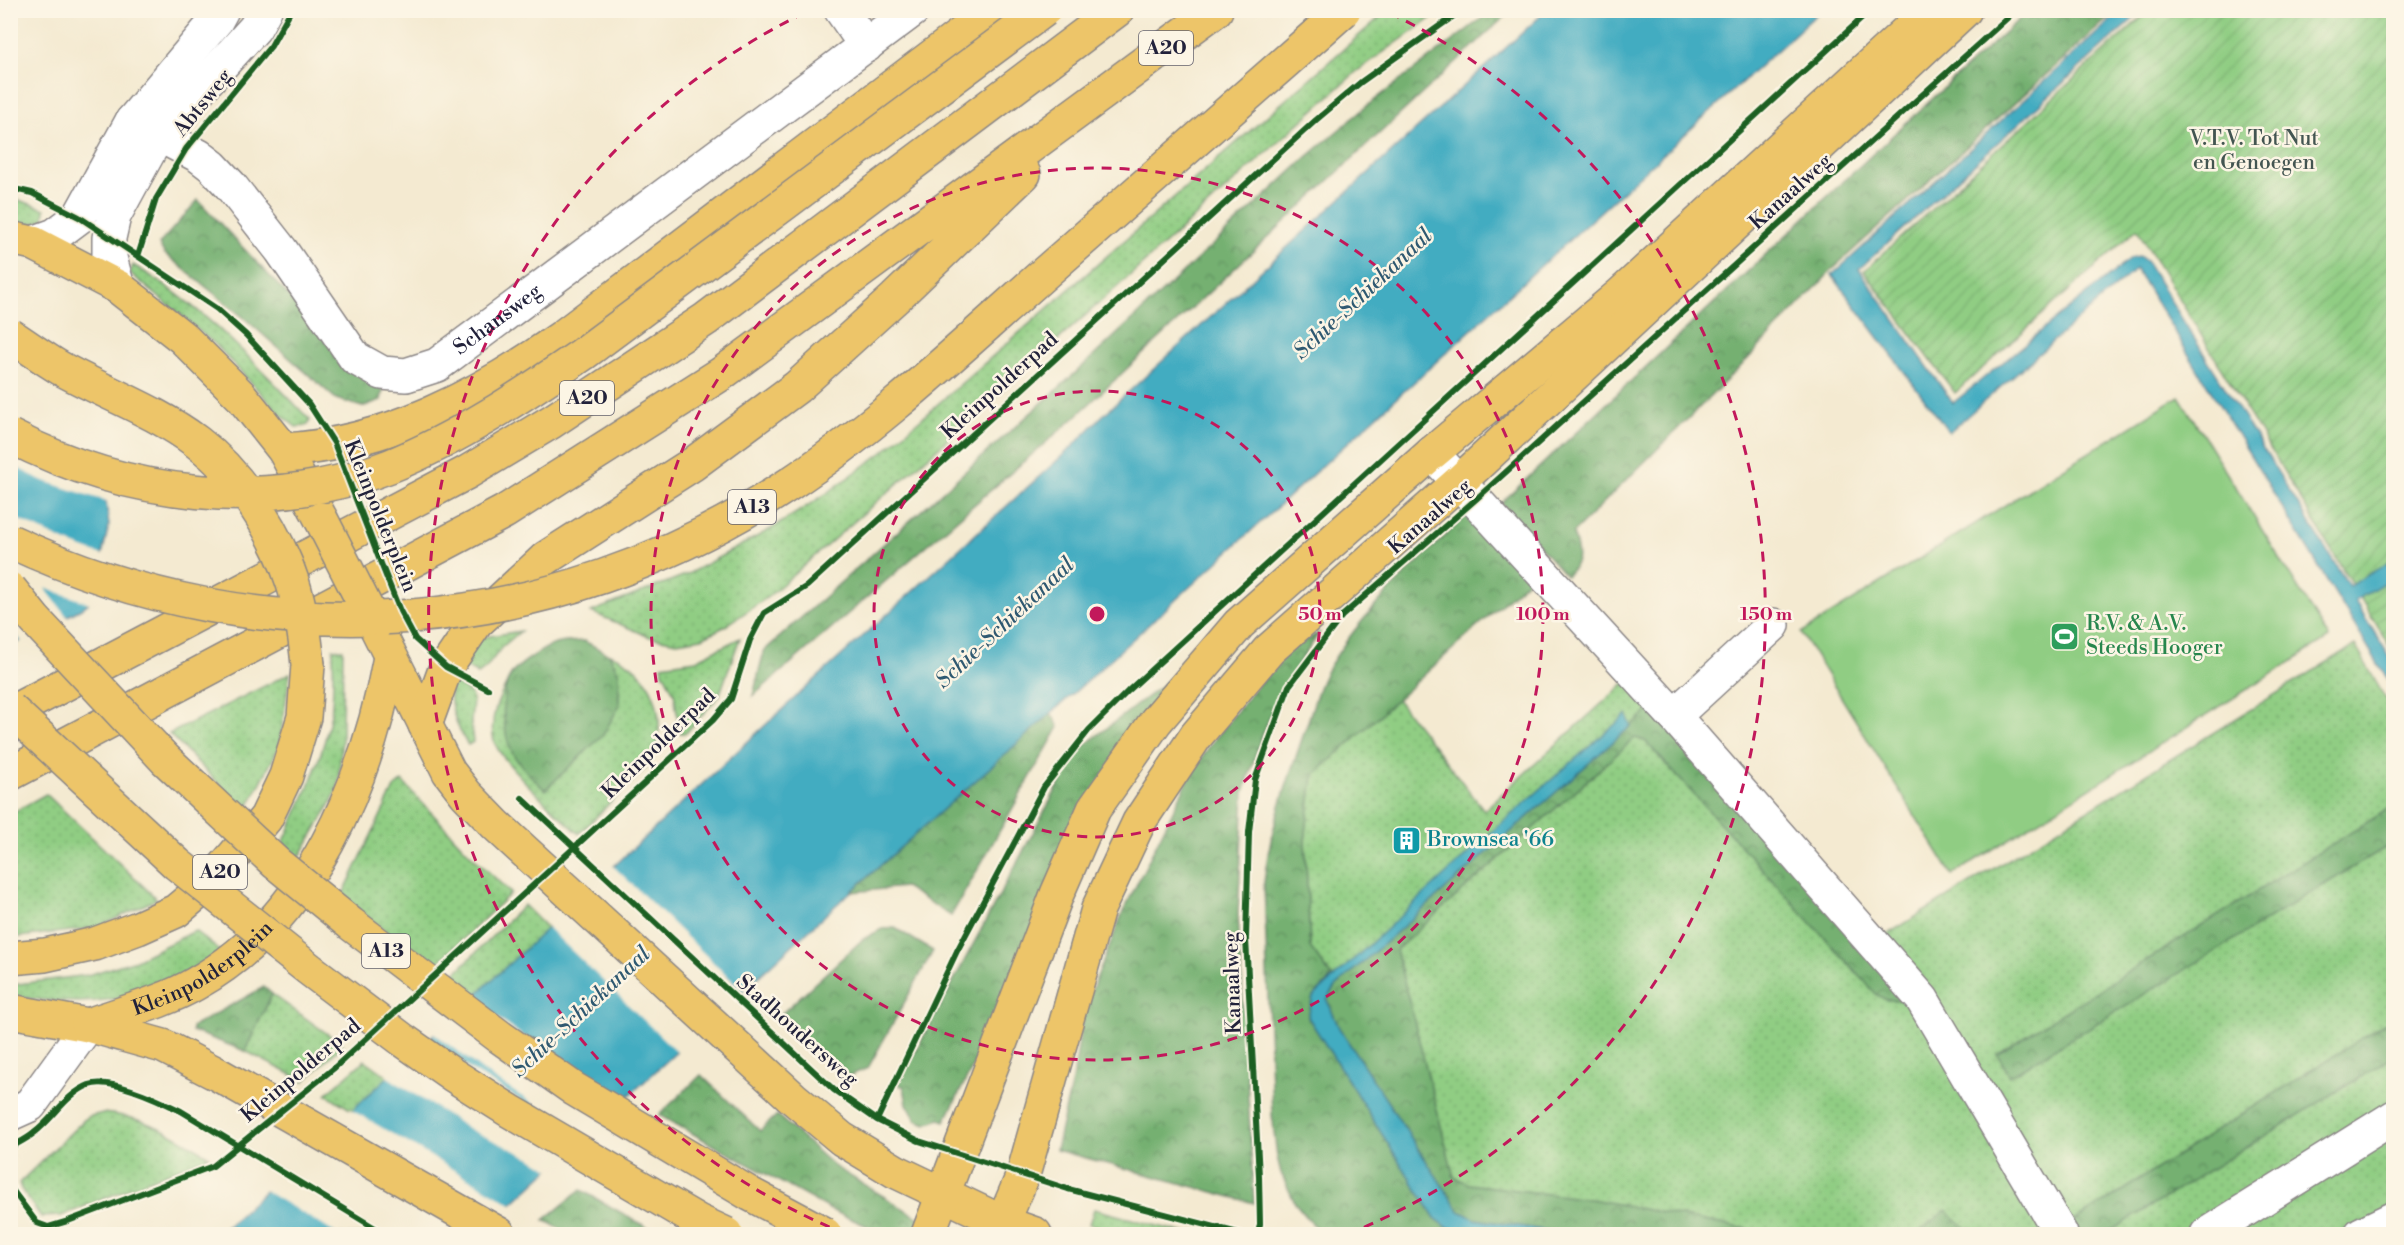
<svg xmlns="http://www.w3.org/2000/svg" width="2404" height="1245" font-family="'Libre Bodoni',serif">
<defs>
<pattern id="grass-dots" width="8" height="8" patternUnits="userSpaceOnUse" patternTransform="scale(1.5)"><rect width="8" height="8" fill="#90cd83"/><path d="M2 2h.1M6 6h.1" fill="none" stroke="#7cb072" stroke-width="1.8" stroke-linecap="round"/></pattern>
<pattern id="forest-crowns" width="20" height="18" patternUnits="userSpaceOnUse" patternTransform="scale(1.5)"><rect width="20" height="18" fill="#74b071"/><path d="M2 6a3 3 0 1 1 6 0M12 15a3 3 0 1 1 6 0" fill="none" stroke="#5f8f5e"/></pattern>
<pattern id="garden-furrows" width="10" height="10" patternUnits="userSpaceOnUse" patternTransform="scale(1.5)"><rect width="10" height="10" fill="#90cd83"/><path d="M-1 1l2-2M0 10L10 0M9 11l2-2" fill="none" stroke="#7cb072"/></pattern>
</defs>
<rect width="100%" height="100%" fill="#fcf5e5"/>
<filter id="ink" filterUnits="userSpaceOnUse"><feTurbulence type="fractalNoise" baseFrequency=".0167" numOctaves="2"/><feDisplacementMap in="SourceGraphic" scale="12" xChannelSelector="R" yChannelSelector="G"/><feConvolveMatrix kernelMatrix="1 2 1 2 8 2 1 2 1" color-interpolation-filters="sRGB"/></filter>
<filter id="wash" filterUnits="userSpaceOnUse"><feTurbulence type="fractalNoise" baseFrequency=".008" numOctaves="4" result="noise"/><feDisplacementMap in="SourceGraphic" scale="24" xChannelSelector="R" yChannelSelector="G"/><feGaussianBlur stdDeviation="1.35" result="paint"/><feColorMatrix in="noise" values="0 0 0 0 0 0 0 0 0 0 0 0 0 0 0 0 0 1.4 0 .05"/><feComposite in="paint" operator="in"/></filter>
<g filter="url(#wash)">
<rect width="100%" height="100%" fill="#f4ead1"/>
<!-- grass -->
<path fill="url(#grass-dots)" stroke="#59785f" stroke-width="1.5" d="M1387,11H1441L1356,72L928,457L768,597L724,627L702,638L677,642L650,637L591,612L688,574L771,529L823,496L883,452Z
M10,197L45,209L44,219C33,226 23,224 11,222Z
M133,265C202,305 255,363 310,420L308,425L296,427L281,415L216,345L130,273Z
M521,631L502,647L486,668L478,674L461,664L478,638Z
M740,638L719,696L686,733H680L674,693L663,672L662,665L696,660Z
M2355,645L2393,712V1234H1513L1408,1163L1310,947L1305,841L1312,776L1397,699L1484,810L1629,679L1870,945Z
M333,649H343L342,739L338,787L330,805L299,858L283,843C302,801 323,760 331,713C334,693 333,670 333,649Z
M609,654C655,668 670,720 651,762L579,834C561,817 500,762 494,741C488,717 500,696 511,675C503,706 503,722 512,752L619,674Z
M290,673L279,747L246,811L169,734Z
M451,681L470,692L473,700L471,722L473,742L468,745C457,729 447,701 451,681Z
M402,781L469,853L511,893L432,969L342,896L394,788Z
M46,794L157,899L96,928L11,938L10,814Z
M524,905L548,929L472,999L447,981Z
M195,931L225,955C197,967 169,982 140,992C99,1007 52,1002 11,996V985L88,975L136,960Z
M272,994L343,1045L304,1081L245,1051Z
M365,1060L389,1077L353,1111L326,1094Z
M103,1113C144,1116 175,1135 209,1156L61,1216L41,1217L21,1189L19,1183L87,1117Z
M1094,1209L1188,1234H1127L1089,1224Z"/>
<!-- forest -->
<path fill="url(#forest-crowns)" stroke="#4b6956" stroke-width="1.5" d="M1493,10L1511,11L1073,419L753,696L764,651L1072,376L1308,156L1368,105Z
M2028,11H2116L1839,263L1742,365L1573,533C1578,554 1583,559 1566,576L1501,503L1894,134Z
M198,200L297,305L360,367L385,380L381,400L362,407L336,399L243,317L164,253L159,244Z
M1474,508L1533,576L1313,776L1305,841L1310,947L1332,977L1313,997L1308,1017L1435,1218L1447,1227L1469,1234H1321L1295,1203L1281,1173L1277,1157L1272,1115L1264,883C1269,830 1288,781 1305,730C1312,712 1316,691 1325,674C1361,610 1422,559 1474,508Z
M1319,633L1281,691L1261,738L1244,792L1238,914L1254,1203L1056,1150L1074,1072L1084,1009L1123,912L1190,776L1211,744L1288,647Z
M584,641L609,654L619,674V706L603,735L545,790C534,779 519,766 512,752C503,733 499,693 511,675C517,665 549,644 560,643C568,641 576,642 584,641Z
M1191,663L1078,860L945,1121L940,1119L926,1124L916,1120L907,1104L904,1087L898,1084L1077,751Z
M1649,710L1915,1000H1886L1877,995L1645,741L1635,738L1396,950L1454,1177L1469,1184L1597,1200L1771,1234H1567L1475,1219L1459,1211L1339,1028L1327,1000L1337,985Z
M1051,713L1059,727L951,916L905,887L851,892Z
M2393,806V843L2010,1076L1997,1054Z
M895,928L933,951L868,1068L849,1076L805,1042L779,1016L863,939L882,929Z
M264,987L272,994L245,1051L192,1031V1027Z
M2393,1018V1057L2106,1234H2078L2071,1223Z
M701,1075L760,1131L777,1115L835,1167L921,1219L914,1234H885L831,1210L659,1115Z
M581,1190L659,1234H569L544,1220Z
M1946,1210L1972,1234H1916Z"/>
<!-- garden -->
<path fill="url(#garden-furrows)" stroke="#59785f" stroke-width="1.5" d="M2148,11H2393V652L2137,229L1955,393L1864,271Z"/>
<!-- pitch -->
<path fill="#90cd83" stroke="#59785f" stroke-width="1.5" d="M2179,396L2329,638L1952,875L1801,633Z"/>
<!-- water -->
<path fill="#42acc1" stroke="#32677e" stroke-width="1.5" d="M1546,11H1820L1076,691L835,906L479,1234H219L787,705L1073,446L1100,418Z
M2121,11H2142L1859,269L1953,403L2131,258L2139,256L2146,261L2349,586L2393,560V577L2355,601L2393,662V688L2136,269L1949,432L1832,275Z
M11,433L106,501L109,525L91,601L81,609L11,646Z
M1627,714L1631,726L1337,985L1327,1000L1339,1028L1459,1211L1475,1219L1567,1234H1469L1447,1227L1435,1218L1308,1017L1313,997L1497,827Z"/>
<!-- pier -->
<path fill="#f4ead1" d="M10,430L67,435L83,473L95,482L109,502L41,480L10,464Z
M11,516L66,542L105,556L92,604L45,588L69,619L23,643L11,629Z
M612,865L746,994L680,1055L546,926Z
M469,998L591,1084L626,1104L588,1139L493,1078L432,1032Z
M423,1041L586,1140L553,1171L533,1159L471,1130L386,1076Z
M350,1109L515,1206L484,1234H337L264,1190Z"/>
</g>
<g filter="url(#ink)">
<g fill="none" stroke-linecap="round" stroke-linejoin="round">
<defs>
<g id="minor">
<path d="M841,10L866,46"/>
<path id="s1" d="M132,121L199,156L212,166L230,185L281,250L355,358L382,373L406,375L437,365L913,10"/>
<path d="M33,243L55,235L79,217L132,121L216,21L222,10"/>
<path d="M118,287L109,254V238L114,216L158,135L255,28L265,10"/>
<path d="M1432,453L1674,716L1773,625"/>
<path d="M1674,716L1922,999L2061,1234"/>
<path d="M10,1114L30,1105L88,1025"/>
<path d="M2207,1234L2394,1117"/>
<path d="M2361,1234L2394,1218"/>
</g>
<g id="major">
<path d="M10,238L33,243L118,287L183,338L241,396L284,450L321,519"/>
<path d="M375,625L449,772L466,794L496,825L793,1098L842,1139L895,1171L1004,1223L1035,1234"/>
<path d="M10,1011L88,1025L163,1046L219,1075L499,1234"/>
<path id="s2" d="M88,1025C123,1012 162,1003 195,984C311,919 367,782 390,657"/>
<path d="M928,1234L1057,894L1094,809L1156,721L1239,624L1432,453L1621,294L1930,10"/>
<path d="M998,1234L1023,1175L1098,909L1139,822L1196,736L1269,650L1459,482L1965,10"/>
</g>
<path id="highway" d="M284,450C387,444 480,395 562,337L993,10
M10,713L466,473L551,422L706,319L1117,10
M425,725L446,667L476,623L546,558L693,464L797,387L895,298L1024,174
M10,774L504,512L721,374L1216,10
M10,958L45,955L95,944L138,928L176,911L215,878L266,818L286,776L304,717L308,665"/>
</defs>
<!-- minor casing -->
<use href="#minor" stroke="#8b8686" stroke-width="36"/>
<!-- major casing -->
<use href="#major" stroke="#8b8686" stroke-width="36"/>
<!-- highway casing -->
<use href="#highway" stroke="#8b8686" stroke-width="36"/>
<!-- minor -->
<use href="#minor" stroke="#fff" stroke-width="33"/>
<!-- major -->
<use href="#major" stroke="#edc569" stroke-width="33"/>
<!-- highway -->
<use href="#highway" stroke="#edc569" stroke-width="33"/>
<defs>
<path id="major-bridge" d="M321,519L375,625
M10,709L177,864L309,969L403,1040L453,1075L510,1111L698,1221L726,1234"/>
<path id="highway-bridge" d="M10,335C27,346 43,358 60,368C105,393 156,411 197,442C221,460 239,481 255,506C290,559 302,602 308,665
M10,436C126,496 266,514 390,466C459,438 522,396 583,354L1044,10
M10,541C267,661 551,641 788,485C881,424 963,345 1046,272C1145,185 1245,98 1344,10
M10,589L35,620L165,759L276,863L351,924L500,1037L574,1089L750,1194L825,1234"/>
</defs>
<!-- major-bridge casing -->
<use href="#major-bridge" stroke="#8b8686" stroke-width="36" stroke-linecap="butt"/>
<!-- highway-bridge casing -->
<use href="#highway-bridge" stroke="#8b8686" stroke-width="36" stroke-linecap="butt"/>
<!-- major-bridge -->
<use href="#major-bridge" stroke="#edc569" stroke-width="33"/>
<!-- highway-bridge -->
<use href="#highway-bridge" stroke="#edc569" stroke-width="33"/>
<defs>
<path id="cycleway" d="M10,188L32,193L79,217L217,309L246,335L309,404L334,443L380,561L400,611L415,639L446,667L488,689
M138,256L156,199L186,149L271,46L291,10
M522,798L834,1090L877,1120L919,1141L1068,1189L1242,1234
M877,1120L957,951L1044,787L1089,730L1128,691L1871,10
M10,1148C18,1143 27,1139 34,1133C53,1119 66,1094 89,1085C111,1077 161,1101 181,1111L385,1234
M10,1187L37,1223L48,1227L68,1221L213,1166L333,1069L713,720L731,699L750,640L764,613L807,586L1316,120L1361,82L1462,10
M1258,1234L1260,1224L1259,1176L1246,939L1249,832L1255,780L1289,686L1342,616L1475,500L2016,10"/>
</defs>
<!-- cycleway casing -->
<use href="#cycleway" stroke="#fcf5e5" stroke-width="10"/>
<!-- cycleway -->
<use href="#cycleway" stroke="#1b5e20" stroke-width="6"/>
</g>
</g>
<!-- distance rings -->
<g fill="none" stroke="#c2185b" stroke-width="3" stroke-dasharray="10 8">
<circle cx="1097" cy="614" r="223"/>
<circle cx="1097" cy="614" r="446"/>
<path d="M846 1234A669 669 0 0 1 804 13M1390 13A669 669 0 0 1 1348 1234"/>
</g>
<!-- icons -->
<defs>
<symbol id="stadium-square" viewBox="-11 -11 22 22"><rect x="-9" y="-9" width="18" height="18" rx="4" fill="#2e9e5b" stroke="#fcf5e5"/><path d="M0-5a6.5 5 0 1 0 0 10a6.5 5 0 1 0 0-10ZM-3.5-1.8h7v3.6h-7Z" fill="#fff"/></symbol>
<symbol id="building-square" viewBox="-11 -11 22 22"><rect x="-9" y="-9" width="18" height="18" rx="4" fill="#0f9aa8" stroke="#fcf5e5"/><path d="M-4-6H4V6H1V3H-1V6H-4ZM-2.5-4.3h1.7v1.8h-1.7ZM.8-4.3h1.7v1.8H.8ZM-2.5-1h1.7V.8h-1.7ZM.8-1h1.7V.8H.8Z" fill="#fff"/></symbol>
</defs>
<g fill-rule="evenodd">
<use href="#stadium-square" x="2048" y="620" width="33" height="33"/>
<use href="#building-square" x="1390" y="824" width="33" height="33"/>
</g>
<g text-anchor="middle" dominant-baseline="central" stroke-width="5" stroke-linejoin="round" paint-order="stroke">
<!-- shield labels -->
<g fill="#fcf5e5" stroke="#63616e" stroke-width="1.5">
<rect x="1139" y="31" width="54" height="34" rx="4.5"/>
<rect x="560" y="381" width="54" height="34" rx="4.5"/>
<rect x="728" y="490" width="48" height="34" rx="4.5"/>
<rect x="193" y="855" width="54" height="34" rx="4.5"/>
<rect x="362" y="934" width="48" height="34" rx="4.5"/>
</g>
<g font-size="20" font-weight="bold" fill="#22223b">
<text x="1166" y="48">A20</text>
<text x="587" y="398">A20</text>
<text x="752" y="507">A13</text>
<text x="220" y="872">A20</text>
<text x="386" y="951">A13</text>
</g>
<!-- street labels -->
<g font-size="21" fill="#22223b" stroke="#fcf5e5">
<text transform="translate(203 103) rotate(-51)">Abtsweg</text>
<text transform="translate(1791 192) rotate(-42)">Kanaalweg</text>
<text stroke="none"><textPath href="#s1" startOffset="495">Schansweg</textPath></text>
<text transform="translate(1000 386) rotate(-42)">Kleinpolderpad</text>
<text transform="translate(380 516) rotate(68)">Kleinpolderplein</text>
<text transform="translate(1430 517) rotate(-41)">Kanaalweg</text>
<text transform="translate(659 744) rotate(-44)">Kleinpolderpad</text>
<text stroke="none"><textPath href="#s2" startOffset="129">Kleinpolderplein</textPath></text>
<text transform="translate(1233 983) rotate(-92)">Kanaalweg</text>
<text transform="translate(797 1031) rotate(42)">Stadhoudersweg</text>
<text transform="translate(301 1071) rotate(-40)">Kleinpolderpad</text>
</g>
<!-- park labels -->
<g font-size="21" fill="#435551" stroke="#fcf5e5">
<text x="2254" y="139">V.T.V. Tot Nut<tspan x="2254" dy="24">en Genoegen</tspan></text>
</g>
<!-- leisure labels -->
<g font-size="21" fill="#27864d" stroke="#fcf5e5" text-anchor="start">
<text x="2086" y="624">R.V. &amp; A.V.<tspan x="2086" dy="24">Steeds Hooger</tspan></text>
</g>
<!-- culture labels -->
<g font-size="21" fill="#0d838f" stroke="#fcf5e5" text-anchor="start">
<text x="1427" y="840">Brownsea '66</text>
</g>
<!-- water labels -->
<g font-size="22" font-style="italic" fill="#2f5971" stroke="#fcf5e5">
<text transform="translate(1363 294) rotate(-43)">Schie-Schiekanaal</text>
<text transform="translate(1005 623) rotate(-43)">Schie-Schiekanaal</text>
<text transform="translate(581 1012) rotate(-43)">Schie-Schiekanaal</text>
</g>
</g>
<circle cx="1097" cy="614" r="9" fill="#c2185b" stroke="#fcf5e5" stroke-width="3"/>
<g font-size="18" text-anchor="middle" font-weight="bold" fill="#c2185b" stroke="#fcf5e5" stroke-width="5" stroke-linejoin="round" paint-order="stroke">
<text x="1320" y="620">50 m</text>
<text x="1543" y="620">100 m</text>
<text x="1766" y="620">150 m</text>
</g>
<!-- margin -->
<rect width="2404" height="1245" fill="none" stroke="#fcf5e5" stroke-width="36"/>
</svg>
